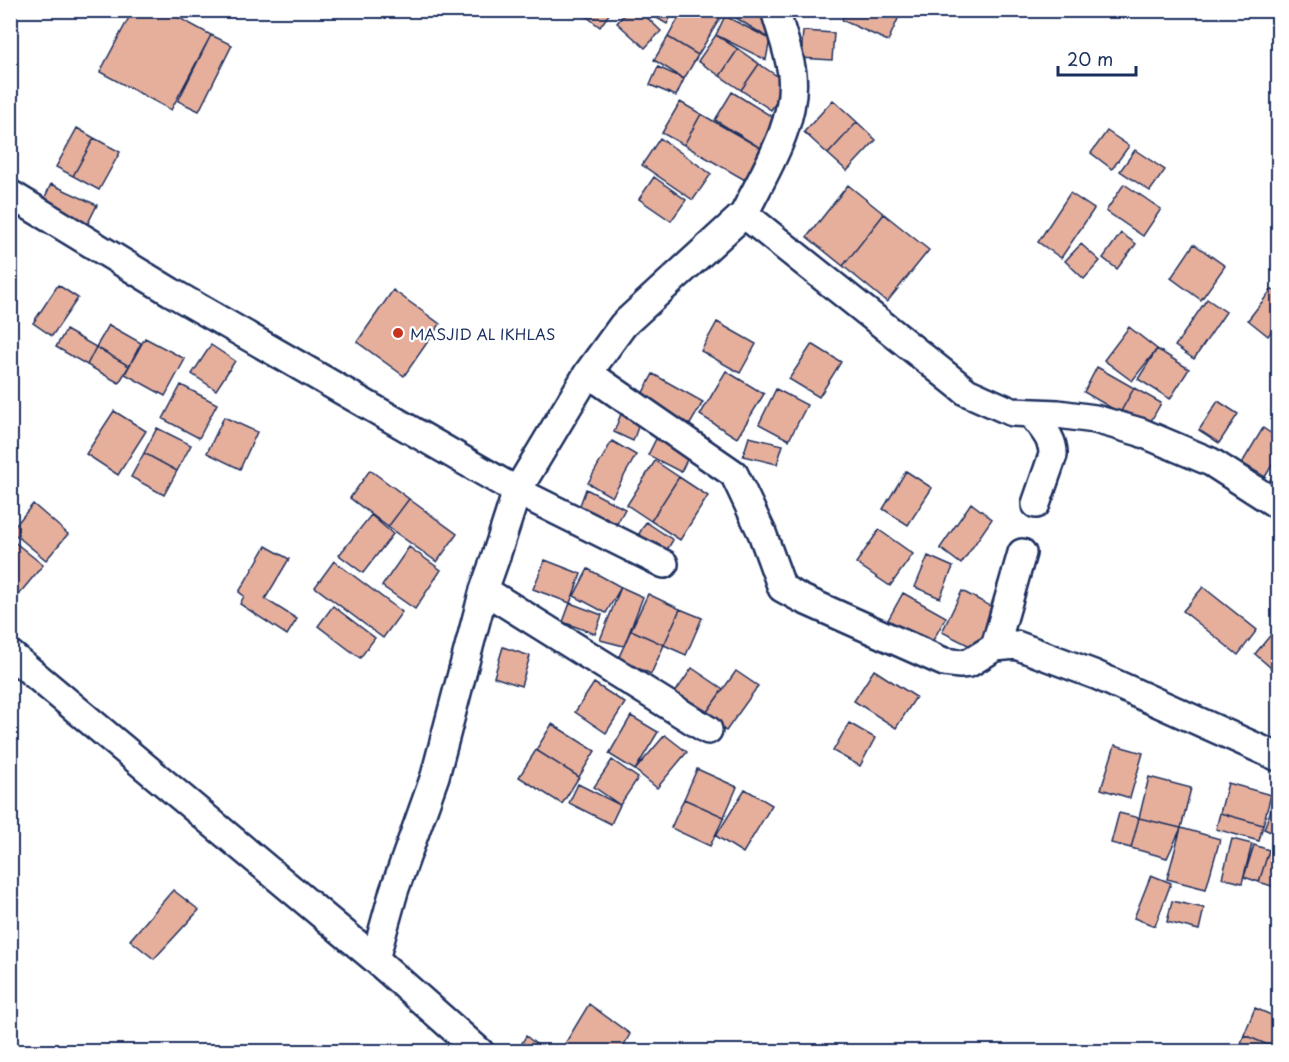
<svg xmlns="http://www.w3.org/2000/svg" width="1289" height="1062" font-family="'Playpen Sans',sans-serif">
<rect width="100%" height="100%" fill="#fff"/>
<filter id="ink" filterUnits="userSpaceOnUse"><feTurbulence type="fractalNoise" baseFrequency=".0167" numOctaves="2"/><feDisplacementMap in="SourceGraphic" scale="12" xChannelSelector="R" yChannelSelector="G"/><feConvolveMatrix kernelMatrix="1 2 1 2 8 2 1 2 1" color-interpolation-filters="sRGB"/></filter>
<g filter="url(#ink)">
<!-- building -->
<path fill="#e6af9c" stroke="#1b2f5e" stroke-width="1.5" d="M133,10H165L211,35L171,110L100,72Z
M578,10H612L600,27Z
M628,10H639L661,31L645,48L617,23Z
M643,10H674L667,24Z
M683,10H725L698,55L668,37Z
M736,10H755L774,25L770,39L733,16Z
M846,10H902L888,41L842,20Z
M725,16L770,39L766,60L716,35Z
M803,31L834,33L832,60L801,58Z
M211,35L232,45L199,111L178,101Z
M716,35L738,49L720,76L698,61Z
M668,37L698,55L684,79L654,60Z
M738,49L759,64L741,90L720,76Z
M759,64L789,84L771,110L741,90Z
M658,67L684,79L676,96L650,85Z
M732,92L779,121L762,149L715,120Z
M833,100L857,122L828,154L804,132Z
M680,102L701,114L684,145L662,133Z
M701,114L762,149L745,180L684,145Z
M857,122L876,140L847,171L828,154Z
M77,128L94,138L73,176L56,167Z
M1107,131L1129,146L1112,169L1091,153Z
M94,138L120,152L99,190L73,176Z
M660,138L711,174L693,200L642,165Z
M1135,150L1165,170L1150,191L1120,171Z
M654,177L686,200L671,221L639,199Z
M51,184L97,205L86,227L41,206Z
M1124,184L1161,209L1143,236L1106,211Z
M848,185L884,214L843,266L807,237Z
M1070,193L1094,209L1061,258L1038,242Z
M884,214L929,250L887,302L843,266Z
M1121,233L1136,244L1117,269L1103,258Z
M1081,244L1100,261L1084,279L1065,261Z
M1194,244L1225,266L1201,300L1171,278Z
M58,285L78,298L52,336L33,323Z
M1272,289L1278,294V322L1268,336L1248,320Z
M393,290L440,324L404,376L357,342Z
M1207,299L1226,312L1194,359L1175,346Z
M717,322L756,344L740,373L701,351Z
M109,325L141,343L129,366L96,347Z
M1129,327L1157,349L1132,381L1104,360Z
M66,330L96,347L87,365L56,347Z
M145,338L185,359L165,396L125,374Z
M812,344L841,362L819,397L789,379Z
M211,345L235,361L216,390L192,374Z
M96,347L129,366L119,383L87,365Z
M1157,349L1189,369L1170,399L1138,379Z
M1097,367L1134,388L1120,413L1084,392Z
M726,371L764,394L737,438L700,415Z
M653,374L703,402L689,426L640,398Z
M181,385L217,404L199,438L163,419Z
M1134,388L1161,403L1147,428L1120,413Z
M776,389L807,405L789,440L759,424Z
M1218,401L1238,414L1219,443L1199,430Z
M624,406L643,413L633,441L614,432Z
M114,411L146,431L118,475L86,454Z
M224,417L257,432L240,469L207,453Z
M157,428L191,445L177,471L144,453Z
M1263,428L1278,438V455L1265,477L1242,463Z
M659,433L692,449L681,472L648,455Z
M749,437L783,445L777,464L743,456Z
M612,441L636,455L612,497L588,483Z
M144,453L177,471L164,495L131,477Z
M655,461L679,477L651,521L627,505Z
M1278,466V490L1268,484Z
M370,470L409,499L388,527L350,498Z
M906,471L932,488L908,525L883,509Z
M679,477L708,496L680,540L651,521Z
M586,489L625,509L614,529L577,513Z
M409,499L457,534L437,562L388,527Z
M971,503L992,519L961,564L940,548Z
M33,504L68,534L46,560L11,531Z
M371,515L393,534L363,573L339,555Z
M646,522L673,540L664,555L637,537Z
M879,530L913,554L890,586L856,563Z
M12,540L43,565L10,605V542Z
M266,546L289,559L265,599L297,619L287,635L240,604L244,596L239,592Z
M409,547L441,570L415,609L382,586Z
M928,556L953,567L940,598L915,587Z
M545,560L581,574L570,603L533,589Z
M334,561L402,612L383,638L315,587Z
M588,569L621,587L606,613L574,596Z
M621,587L643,597L624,646L600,640Z
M1203,587L1257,630L1238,655L1183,611Z
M962,591L1000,611L980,651L942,632Z
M903,593L946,617L931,644L888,620Z
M648,594L680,609L664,645L631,630Z
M570,603L602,615L595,634L563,622Z
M333,606L375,638L360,658L318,626Z
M680,609L702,618L686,655L664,645Z
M631,630L664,645L651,674L618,659Z
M1273,632L1278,637V674L1255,654Z
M503,647L530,656L521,686L494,677Z
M692,668L723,689L704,716L674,694Z
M874,670L916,697L896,728L854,701Z
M736,671L758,686L726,731L704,716Z
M594,683L625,703L606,733L575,712Z
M631,716L658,732L635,770L609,754Z
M849,723L875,738L860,766L833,751Z
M552,724L595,751L579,777L536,750Z
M665,735L687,752L657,788L635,770Z
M1115,745L1143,753L1130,798L1101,789Z
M536,750L579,777L562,804L519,777Z
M612,760L638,778L620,805L594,787Z
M697,769L737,787L724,817L684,799Z
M1149,777L1191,788L1181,828L1139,818Z
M1228,783L1271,795L1263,825L1220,813Z
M578,784L620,805L611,824L569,803Z
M745,789L772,805L743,853L716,836Z
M684,799L724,817L710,846L671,828Z
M1274,801L1278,803V835L1264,829Z
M1119,813L1139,818L1131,848L1111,843Z
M1220,813L1263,825L1259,841L1216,829Z
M1139,818L1181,828L1167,858L1131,848Z
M1181,828L1220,839L1206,889L1167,879Z
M1232,839L1252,844L1242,883L1222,878Z
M1254,845L1269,850L1259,882L1244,877Z
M1269,850L1278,853V888L1259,882Z
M1151,875L1171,883L1155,926L1134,918Z
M173,890L199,910L154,959L130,940Z
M1172,901L1204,908L1199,930L1167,922Z
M589,1004L630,1034L620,1052H560Z
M1255,1008L1278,1018V1049L1244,1035Z
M1244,1035L1278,1049V1052H1238Z
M526,1036L546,1052H517Z"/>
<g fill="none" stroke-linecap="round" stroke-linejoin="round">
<defs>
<path id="minor" d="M10,194L171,292L517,491L664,564
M744,214C765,171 797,123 792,74C789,52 781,31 775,10
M588,373L734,474L762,533L782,588L802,599L944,662L960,664L969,663L995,647L1016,645L1096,675L1278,757
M1031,413C1040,426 1054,438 1053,455L1036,504
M484,590L708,730
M995,647L1022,553
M10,654L375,959L480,1052
M375,959L394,891L435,776L484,590L495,559L517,491L588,373L623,325L744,214L967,392L1012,412L1058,414L1095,419L1140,432L1211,462L1278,505"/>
</defs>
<!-- minor casing -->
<use href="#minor" stroke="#1b2f5e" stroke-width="32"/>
<!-- minor -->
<use href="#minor" stroke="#fff" stroke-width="27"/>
</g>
</g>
<!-- markers -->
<circle fill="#c8321e" stroke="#fff" stroke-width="2" cx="398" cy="333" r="6"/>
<g text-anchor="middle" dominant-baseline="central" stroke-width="4.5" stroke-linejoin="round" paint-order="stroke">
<!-- poi labels -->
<g font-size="15" fill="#1b2f5e" stroke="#fff" text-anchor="start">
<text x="410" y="333">MASJID AL IKHLAS</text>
</g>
</g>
<!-- margin -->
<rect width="1289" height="1062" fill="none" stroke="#fff" stroke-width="36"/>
<rect x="18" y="18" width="1253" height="1026" fill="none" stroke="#1b2f5e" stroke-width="2" filter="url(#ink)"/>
<!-- scale -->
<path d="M1058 66v9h78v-9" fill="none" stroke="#1b2f5e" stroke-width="3"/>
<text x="1067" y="66" font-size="18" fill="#1b2f5e" stroke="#ffffff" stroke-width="4.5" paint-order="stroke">20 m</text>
</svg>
